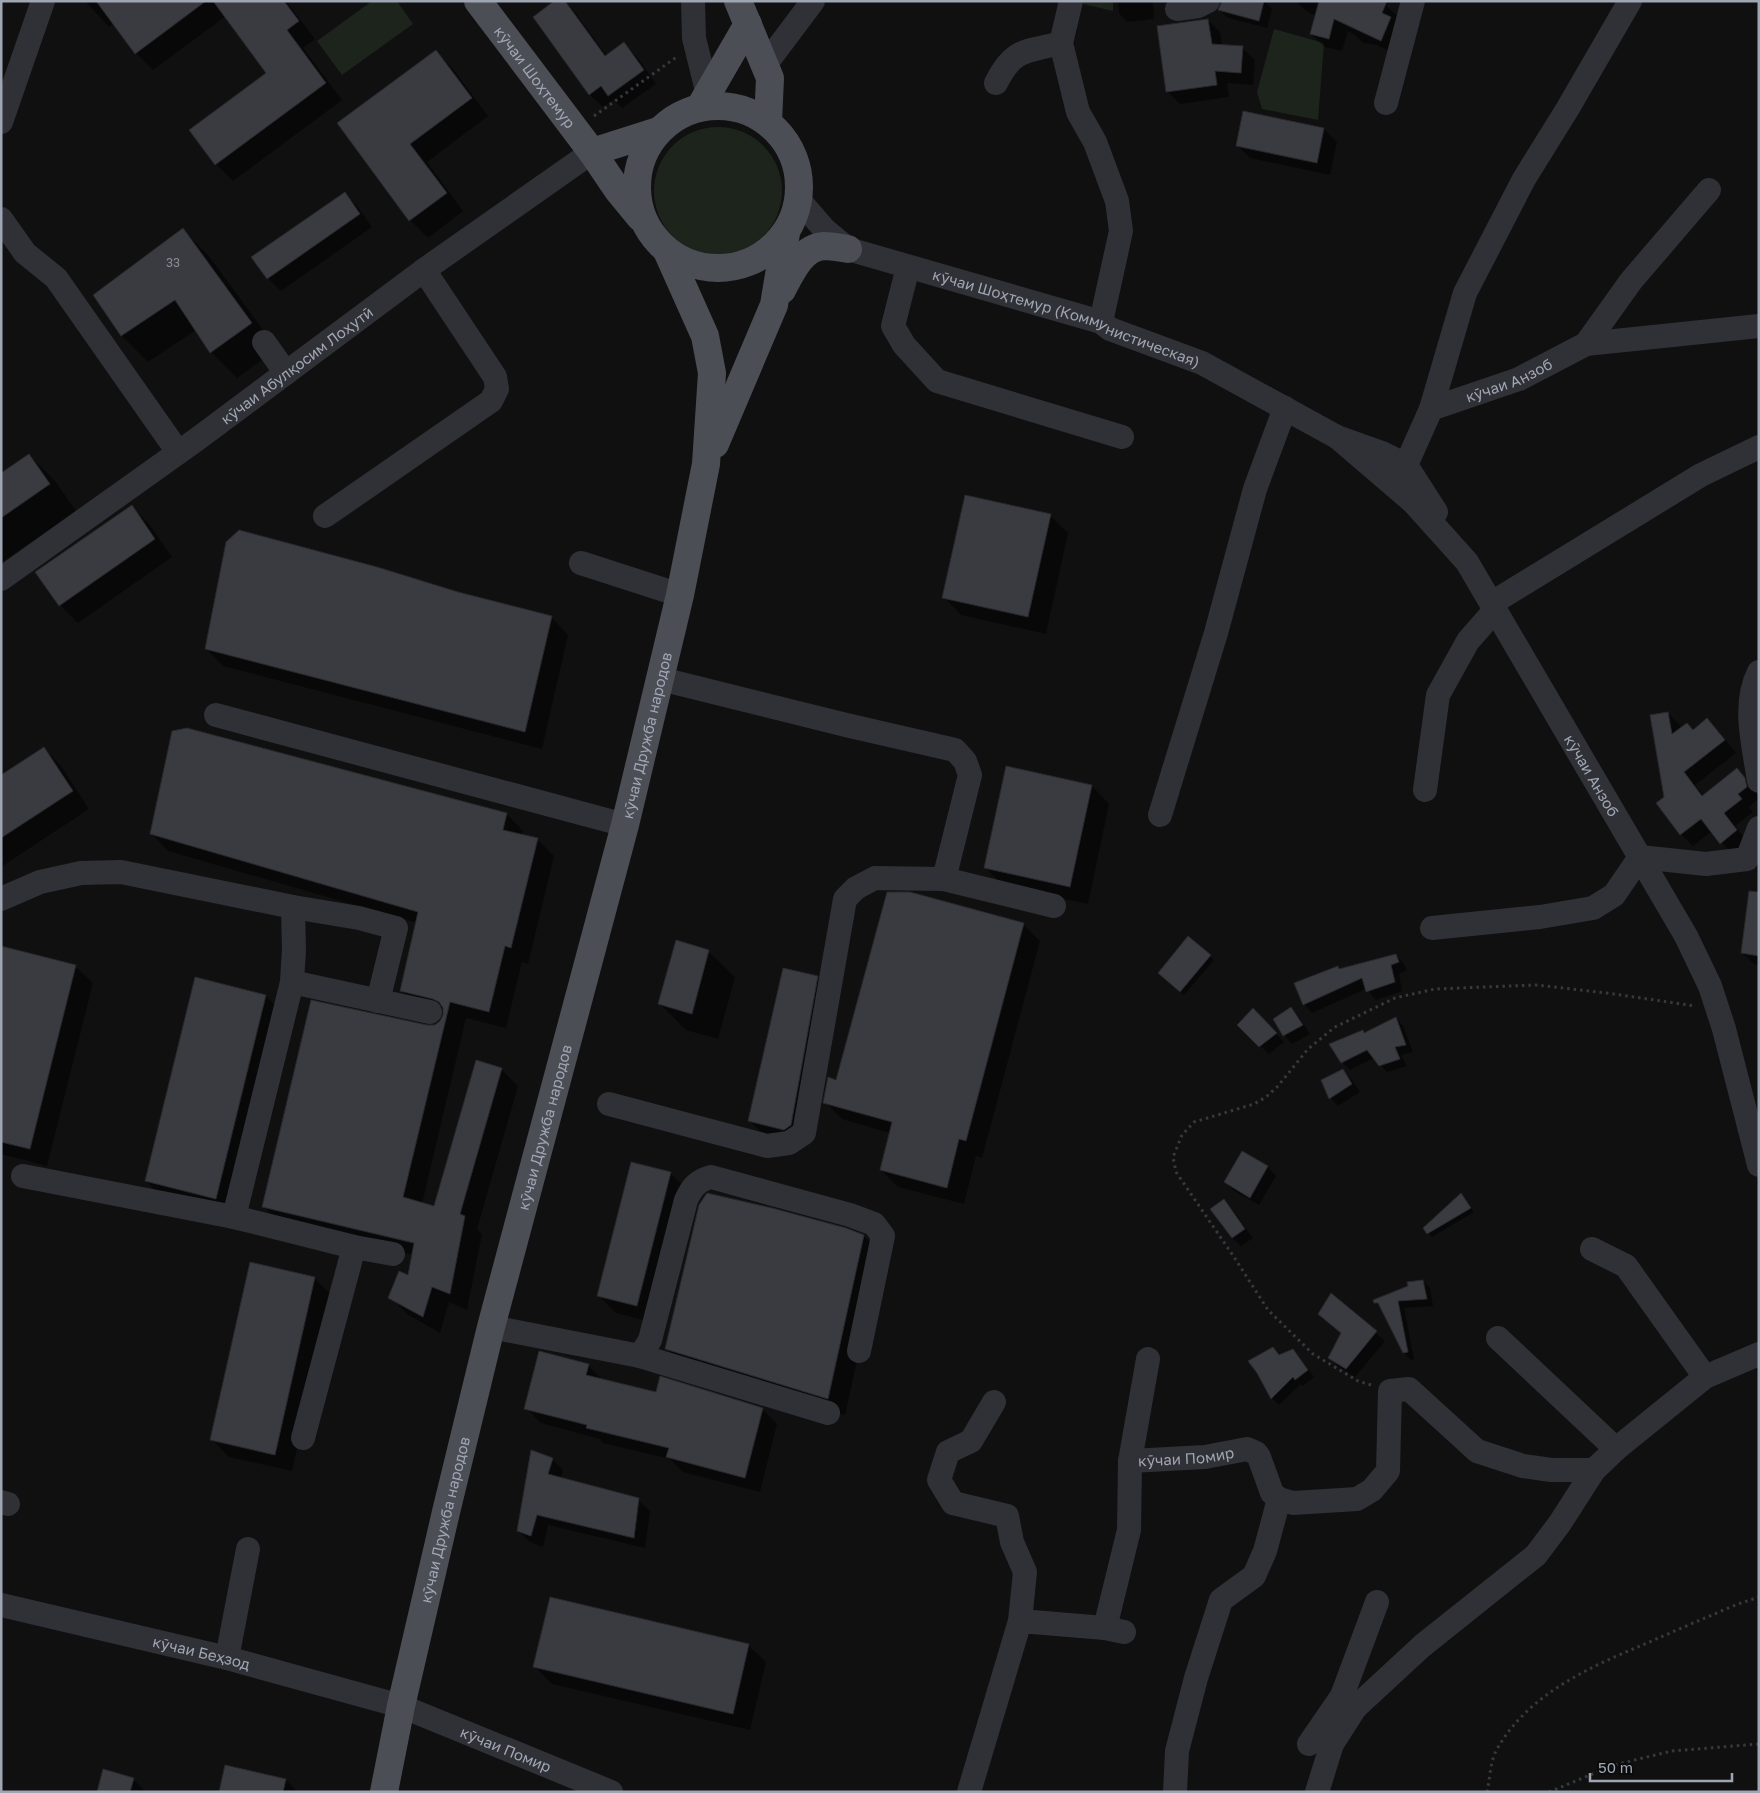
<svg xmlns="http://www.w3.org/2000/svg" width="1760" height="1793" font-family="'Golos Text',sans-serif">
<rect width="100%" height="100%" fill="#101011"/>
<!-- green -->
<path fill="#1c241c" d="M372,1H397L413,24L342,75L317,41Z
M1084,1H1113V11L1083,4Z
M1274,29L1324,43L1318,120L1262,109L1257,92Z
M654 191a64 64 0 1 1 128 0a64 64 0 1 1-128 0Z"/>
<!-- shadow -->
<path fill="#0007" d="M85,1H286L315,39L303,48L342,100L233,181L216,164L191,130L268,73L226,16L153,70L136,53L114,23L109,27Z
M565,1L574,11L607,56L624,44L637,57L656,84L622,108L614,100L603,107L590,95L535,17Z
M1118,1H1153L1154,19L1127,22L1119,13Z
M1222,1H1265L1272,9L1267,28L1228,18L1219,10Z
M1296,1H1388L1387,6L1399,18L1395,54L1377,45L1363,43L1355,35L1348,31L1342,51L1325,47L1311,34L1316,16L1305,10Z
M1208,20L1220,32L1222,46L1242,48L1255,60L1253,85L1227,83L1229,97L1180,104L1167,91Z
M435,51L453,69L488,116L427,162L463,211L428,238L410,220L338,123Z
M1324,129L1337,142L1330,175L1250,158L1237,145Z
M344,193L357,206L372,227L281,291L268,278Z
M183,230L209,256L277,349L237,378L211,352L196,330L148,362L122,336L94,296Z
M29,455L55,481L76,511L1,563V475Z
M131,506L149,524L172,557L78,623L60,605L37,572Z
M1050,515L1068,533L1046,634L961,615L944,597Z
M551,617L568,635L542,749L223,666L206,649Z
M1668,713L1680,725L1681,729L1693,731L1707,720L1719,732L1736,753L1695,785L1704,796L1737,770L1756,791L1758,799L1749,807L1753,812L1735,826L1748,843L1733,855L1712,831L1693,846L1681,834L1665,797Z
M44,748L61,766L89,809L1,867V776Z
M1007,767L1092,786L1109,804L1088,904L1003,886L986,868Z
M507,814L523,831L522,836L537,839L554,856L528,964L522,962L506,1028L466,1018L422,1204L435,1208L501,1069L518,1086L477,1229L482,1234L467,1310L449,1302L440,1333L407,1314L390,1297L409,1277L413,1255L280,1223L263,1206L427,1027L435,1026L441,1022L444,1014L418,1008L401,991L417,923L168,851L152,834Z
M1759,915V965L1754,964L1742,953Z
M1023,924L1040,941L982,1158L976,1156L964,1204L898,1187L881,1170L890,1133L842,1119L825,1102L837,1081Z
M1189,938L1214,960L1184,995L1163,977Z
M1,947L75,966L93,983L47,1166L1,1154Z
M708,951L735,977L718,1039L686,1030L660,1004Z
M1396,955L1404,964L1407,970L1399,974L1402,991L1376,1000L1366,989L1312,1013L1304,1004L1340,970Z
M817,977L834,994L809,1142L767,1138L750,1121Z
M266,996L283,1013L234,1216L163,1199L146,1181Z
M1291,1009L1299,1017L1310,1034L1292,1044L1284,1035Z
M1253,1010L1284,1042L1269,1054L1238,1025Z
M1396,1018L1403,1026L1413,1052L1401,1055L1407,1066L1387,1072L1374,1058L1350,1070L1342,1062L1365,1034Z
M1343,1070L1351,1079L1360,1092L1338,1106L1330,1098Z
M1243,1153L1268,1167L1276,1176L1259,1205L1234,1191L1226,1182Z
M670,1173L688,1190L654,1323L616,1313L599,1296Z
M1461,1195L1474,1212L1432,1237L1428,1233Z
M1224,1201L1232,1209L1253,1238L1241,1246L1232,1238Z
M864,1236L881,1254L845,1415L684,1366L667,1349Z
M314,1278L332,1295L292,1471L229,1457L211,1439Z
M1423,1281L1430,1288L1433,1306L1404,1308L1414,1359L1411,1360L1404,1353L1382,1309L1375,1302Z
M1331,1295L1385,1341L1355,1377L1338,1366L1329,1357L1342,1334Z
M1273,1348L1281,1356L1293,1350L1300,1358L1314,1377L1303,1386L1301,1384L1279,1405L1272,1398L1258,1373Z
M588,1365L603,1380L657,1394L762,1409L777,1424L760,1492L683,1472L670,1459L603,1443L600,1439L541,1423L526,1408Z
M552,1459L563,1470L561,1479L638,1500L650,1511L645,1548L548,1525L543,1547L530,1542L518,1531Z
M748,1645L766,1662L750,1730L552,1684L535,1667Z
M133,1779L146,1792H98Z
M286,1780L298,1792H220Z"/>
<!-- building -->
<path fill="#3a3b41" stroke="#29292d" d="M96,1H206L135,54Z
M213,1H284L299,21L287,30L326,83L215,165L189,130L266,73Z
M554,1H565L605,56L624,42L644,70L608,96L601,86L589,95L533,17Z
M1222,1H1264L1259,21L1218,10Z
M1319,1H1387L1382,13L1391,17L1381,41L1334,19L1329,39L1310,34Z
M1208,19L1212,44L1243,46L1241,73L1215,71L1217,85L1166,92L1157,26Z
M436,50L472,98L410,144L447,193L409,221L337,123Z
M1243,111L1324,128L1317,163L1236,146Z
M345,192L360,214L267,279L251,257Z
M183,228L252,323L210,353L175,300L121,336L93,295Z
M29,454L50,484L1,518V473Z
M965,495L1051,514L1028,617L942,598Z
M132,505L155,539L59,606L35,572Z
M239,530L377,567L458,592L552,616L525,732L205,649L226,542Z
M1668,712L1672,734L1687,723L1693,730L1707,718L1725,740L1684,772L1702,796L1737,768L1745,778L1747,787L1738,794L1742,799L1724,813L1737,830L1720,844L1701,819L1680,835L1656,803L1664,797L1650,715Z
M187,728L507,813L503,830L538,838L511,948L505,946L489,1012L450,1002L403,1197L434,1206L476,1060L502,1068L460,1214L465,1216L450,1294L432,1287L423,1317L388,1298L399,1271L408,1275L414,1243L262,1207L311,1000L427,1025H435L440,1021L443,1015V1008L439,1002L433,999L400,991L418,912L150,834L172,731Z
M44,747L73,791L1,838V775Z
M1006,766L1092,785L1070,887L984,868Z
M1749,891L1759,892V956L1741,953Z
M887,892H910L1024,923L966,1141L959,1139L947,1188L880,1170L892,1122L823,1103L828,1077L836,1080Z
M1188,936L1211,955L1180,992L1158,973Z
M676,940L709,950L692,1014L658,1004Z
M1,946L76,965L30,1149L1,1142Z
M1396,954L1399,962L1391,965L1395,982L1366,992L1362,978L1303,1005L1294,983L1338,966L1339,969Z
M783,968L818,976L791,1125L784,1130L748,1121Z
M195,977L266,995L216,1199L145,1181Z
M1291,1007L1303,1025L1283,1036L1273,1019Z
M1253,1008L1277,1033L1259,1047L1237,1025Z
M1396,1017L1406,1045L1395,1047L1400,1059L1379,1066L1367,1050L1341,1063L1329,1044L1363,1030L1364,1033Z
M1343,1069L1352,1084L1329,1099L1321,1080Z
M1242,1151L1268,1166L1250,1198L1224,1182Z
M631,1162L671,1172L637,1306L597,1296Z
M707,1193L772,1208L846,1228L864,1235L828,1399L665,1349L699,1205Z
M1461,1193L1471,1208L1427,1234L1423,1228Z
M1224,1199L1245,1229L1232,1238L1210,1209Z
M250,1262L315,1277L275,1455L210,1440Z
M1423,1280L1427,1299L1398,1301L1408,1352L1403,1353L1378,1303H1374L1373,1300L1408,1286L1407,1282Z
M1331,1293L1377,1331L1346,1369L1328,1358L1341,1333L1318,1314Z
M1273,1347L1279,1355L1293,1349L1308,1370L1295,1380L1293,1377L1271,1399L1257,1373L1248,1361Z
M539,1351L589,1364L586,1375L656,1392L660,1376L763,1408L745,1478L666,1457L669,1448L586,1428L587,1425L524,1409Z
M531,1450L553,1458L548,1474L639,1498L634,1538L537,1515L531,1536L517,1531Z
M550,1597L749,1644L733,1714L533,1667Z
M225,1765L286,1779L283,1792H219Z
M103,1769L134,1778L130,1792H97Z"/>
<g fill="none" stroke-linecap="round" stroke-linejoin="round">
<!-- path -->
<path stroke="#36393d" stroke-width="3" stroke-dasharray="2.5 4" stroke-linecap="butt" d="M594,116L678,56
M1371,1385L1358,1381L1313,1354L1268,1310L1234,1257L1176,1172L1173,1157L1182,1135L1194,1122L1254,1104L1266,1097L1278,1086L1308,1049L1335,1027L1395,998L1435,989L1536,985L1607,993L1695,1006
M1487,1792C1490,1779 1490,1763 1496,1751C1527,1694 1590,1667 1647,1643C1677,1630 1707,1617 1738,1604L1759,1597
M1549,1792L1614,1765L1672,1751L1759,1744"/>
<!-- minor -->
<g stroke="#303136" stroke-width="24">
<path d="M693,1L694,38L708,95"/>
<path d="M1071,1L1061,43L1078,112L1095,142L1117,201L1121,231L1101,322"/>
<path d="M1177,9L1198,6L1208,1"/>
<path d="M765,65L813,1"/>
<path d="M996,83C1013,48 1026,52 1061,43"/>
<path d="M1386,103L1413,1"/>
<path d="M1,122L43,1"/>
<path id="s1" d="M799,200L825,230L848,249L1101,322L1110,329L1202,363L1337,437L1382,453L1406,465"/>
<path d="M1,219L25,253L56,278L178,452"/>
<path d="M908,267L893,326L904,345L937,381L1122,437"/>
<path d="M264,342L286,373"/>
<path d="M1586,344L1631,281L1709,190"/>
<path d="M1431,409L1465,293L1524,179L1568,108L1630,1"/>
<path id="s2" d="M1337,437L1413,502L1467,562L1686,936L1710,986L1724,1029L1759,1165"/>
<path id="s3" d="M1436,512L1406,465L1431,409L1519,379L1586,344L1759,326"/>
<path d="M325,516L491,401L497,389L495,377L424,270"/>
<path d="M581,563L680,595"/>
<path id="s4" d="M1,579L196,440L424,270L592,152"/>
<path d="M1492,603L1701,475L1759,447"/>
<path d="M1759,672C1742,705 1754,746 1759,781"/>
<path d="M661,679L846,725L955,750L965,761L970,775L944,879"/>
<path d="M216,715L625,825"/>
<path d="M1425,790L1438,695L1468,641L1496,609"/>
<path d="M1160,815L1216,633L1255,489L1285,408"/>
<path d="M1,899L40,882L81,873L121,872L293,907L294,950L292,982L430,1012"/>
<path d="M293,907L359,918L396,928L378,1001"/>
<path d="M1432,928L1540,917L1593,908L1614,895L1640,857L1706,864L1747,859L1759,828"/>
<path d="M292,982L234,1217L354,1247L393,1254"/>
<path d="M609,1104L767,1146L789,1143L804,1133L845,899L856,888L875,878L944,879L1054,906"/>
<path d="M23,1176L234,1217"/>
<path d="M1592,1249L1626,1266L1705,1377"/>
<path d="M491,1327L640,1356L650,1340L686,1200C692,1187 697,1181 711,1177L850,1215L874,1224L883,1236L859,1351"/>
<path d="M1498,1338L1616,1449"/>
<path d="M640,1356L828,1413"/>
<path d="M994,1402L971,1441L948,1452L939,1480L953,1503L1007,1516L1012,1542L1025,1572L1020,1621"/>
<path d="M303,1438L354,1247"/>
<path d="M1130,1461L1148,1359"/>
<path d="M1,1502L8,1504"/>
<path id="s5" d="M1,1605L227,1658L401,1706L611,1792"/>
<path id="s6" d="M1105,1628L1129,1530L1130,1461L1205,1457L1247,1449L1256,1453L1259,1457L1272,1493L1279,1499L1293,1503L1357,1499L1372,1490L1388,1471L1390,1391L1409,1389L1477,1451L1523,1466L1551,1470H1594"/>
<path d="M227,1658L248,1549"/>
<path d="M1355,1708L1342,1696L1377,1602"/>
<path d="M1309,1744L1342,1696"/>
<path d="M969,1792L1020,1621L1105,1628L1124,1632"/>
<path d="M1175,1792L1177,1751L1196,1678L1221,1600L1254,1576L1265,1551L1279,1499"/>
<path d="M1317,1792L1332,1744L1355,1708L1422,1646L1536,1555L1560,1523L1594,1470L1616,1449L1705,1377L1759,1354"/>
</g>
<!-- major -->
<g stroke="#4c4e56" stroke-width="28">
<path id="s7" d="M478,1L592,152L617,189L640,217"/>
<path d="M738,1L770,78L768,122"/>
<circle cx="718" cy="187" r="81"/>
<path d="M700,107L748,24"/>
<path d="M592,152L658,131"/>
<path d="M782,290C791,273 802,247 824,246C832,246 841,248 848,249"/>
<path d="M715,444L774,305L786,233"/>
<path id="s8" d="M384,1792L401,1706L446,1512L491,1327L625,825L680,595L706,464L712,373L705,336L667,251"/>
</g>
</g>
<g text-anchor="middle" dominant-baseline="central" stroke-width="4.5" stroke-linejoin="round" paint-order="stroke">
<!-- number labels -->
<g font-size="12" fill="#868b96">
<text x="173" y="262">33</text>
</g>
<!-- street labels -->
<g font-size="15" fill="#9fa6b3" stroke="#0b0b0c">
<text stroke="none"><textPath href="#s7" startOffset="95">кӯчаи Шоҳтемур</textPath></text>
<text stroke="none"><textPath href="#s1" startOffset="299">кӯчаи Шоҳтемур (Коммунистическая)</textPath></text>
<text stroke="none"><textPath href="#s4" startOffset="365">кӯчаи Абулқосим Лоҳутӣ</textPath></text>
<text stroke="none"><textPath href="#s3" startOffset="200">кӯчаи Анзоб</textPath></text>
<text stroke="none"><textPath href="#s8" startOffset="1089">кӯчаи Дружба народов</textPath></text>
<text stroke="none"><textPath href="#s2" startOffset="428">кӯчаи Анзоб</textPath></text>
<text stroke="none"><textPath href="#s8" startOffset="684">кӯчаи Дружба народов</textPath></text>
<text stroke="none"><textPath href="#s6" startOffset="226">кӯчаи Помир</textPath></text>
<text stroke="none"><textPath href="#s8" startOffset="279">кӯчаи Дружба народов</textPath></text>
<text stroke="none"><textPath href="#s5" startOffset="206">кӯчаи Беҳзод</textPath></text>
<text stroke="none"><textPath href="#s5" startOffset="526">кӯчаи Помир</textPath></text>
</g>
</g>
<!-- border -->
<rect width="1760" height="1793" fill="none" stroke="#9fa6b3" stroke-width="5"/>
<!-- scale -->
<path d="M1590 1773v8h142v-8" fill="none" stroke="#9fa6b3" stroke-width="2.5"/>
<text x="1598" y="1773" font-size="15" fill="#9fa6b3" stroke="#0b0b0c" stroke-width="4" paint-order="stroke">50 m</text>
</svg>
